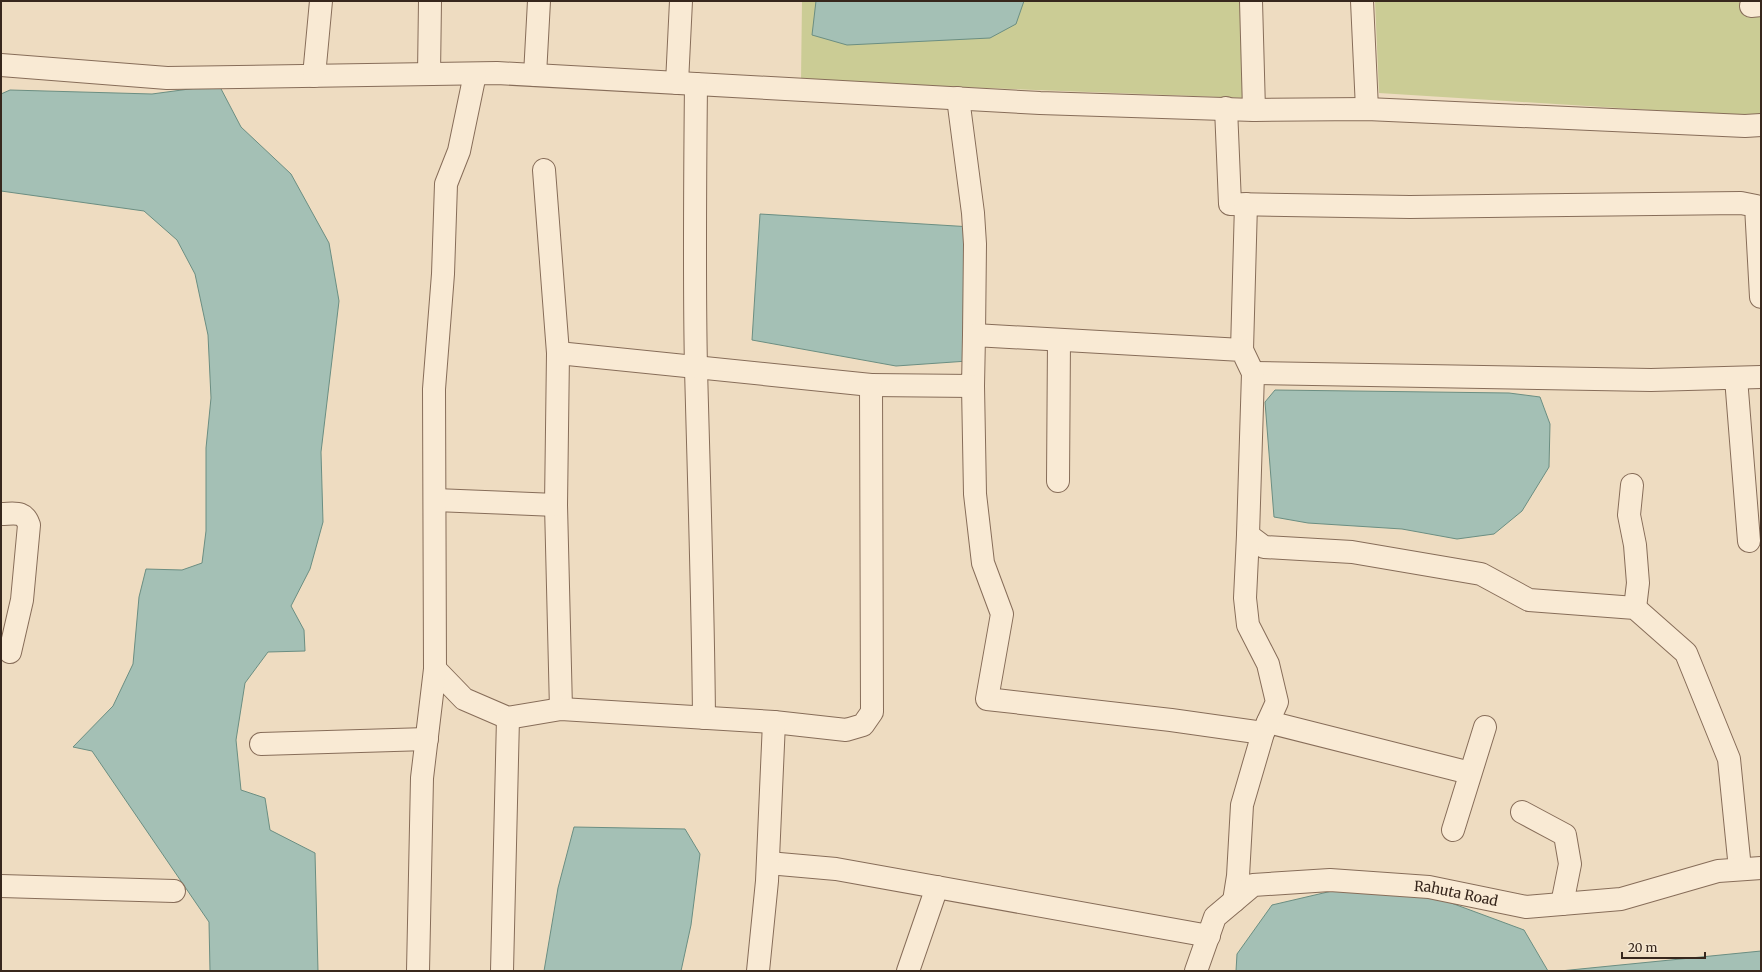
<svg xmlns="http://www.w3.org/2000/svg" width="1762" height="972" font-family="Merriweather,serif">
<rect width="100%" height="100%" fill="#eedcc1"/>
<!-- green -->
<path fill="#cbcc95" d="M802,1H1243L1246,98L801,81Z
M1375,1H1746L1761,10V117L1379,93Z"/>
<!-- water -->
<path fill="#a4c0b5" stroke="#6b8e82" d="M816,1H1024L1016,24L990,38L847,45L812,35Z
M219,85L241,127L291,174L329,243L339,301L321,452L323,522L310,569L291,606L304,630L305,651L268,652L245,683L236,740L241,790L265,798L270,830L315,853L318,971H210L209,922L92,751L73,747L113,706L133,664L139,597L146,569L182,570L202,563L206,531V448L211,398L208,335L195,274L177,240L144,211L1,191V94L10,90L152,94Z
M760,214L972,227L968,361L896,366L752,340Z
M1275,390L1509,393L1540,397L1550,424L1549,467L1522,511L1494,534L1457,539L1402,529L1308,523L1274,517L1265,402Z
M574,827L685,829L700,854L691,925L681,971H544L558,888Z
M1332,891L1435,897L1524,930L1548,971H1236L1237,954L1272,905Z
M1761,951V971H1560Z"/>
<g fill="none" stroke-linecap="round" stroke-linejoin="round">
<defs>
<g id="minor">
<path d="M1251,1L1254,110"/>
<path d="M1362,1L1367,109"/>
<path d="M1751,6L1761,5"/>
<path d="M1,65L167,78L497,73L1040,103L1254,110L1367,109L1745,126L1761,125"/>
<path d="M429,74L430,1"/>
<path d="M535,75L539,1"/>
<path d="M314,76L321,1"/>
<path d="M677,83L681,1"/>
<path d="M696,84C695,178 694,273 696,368C699,484 703,601 704,718"/>
<path d="M958,98L973,213L975,244L974,335"/>
<path d="M1226,108L1230,204L1410,207L1741,203L1756,206L1761,297"/>
<path d="M544,170L558,353L556,505L561,709"/>
<path d="M1242,350L1246,204"/>
<path d="M1253,373L1651,380L1761,377"/>
<path d="M1736,378L1749,541"/>
<path d="M871,385L973,386L974,335L1242,350L1253,373L1248,535L1264,547L1352,552L1481,574L1529,600L1635,608L1686,653L1729,759L1740,869"/>
<path d="M973,386L975,494L983,563L1002,614L987,699L1171,720L1263,733"/>
<path d="M1058,481L1059,340"/>
<path d="M1632,485L1629,515L1635,545L1638,583L1635,608"/>
<path d="M435,500L556,505"/>
<path d="M1,514C14,514 24,510 29,525L22,600L10,652"/>
<path d="M435,669L464,699L508,718L561,709L774,722L846,730L863,725L872,712L871,385L558,353"/>
<path d="M1268,722L1470,773"/>
<path d="M261,744L427,739"/>
<path d="M1522,812L1565,835L1570,864L1562,904"/>
<path d="M1453,830L1485,727"/>
<path d="M768,863L836,869L1209,936"/>
<path d="M1,886L174,891"/>
<path d="M1234,901L1238,876L1242,805L1263,733L1277,702L1268,664L1248,625L1245,598L1248,535"/>
<path d="M418,971L422,778L435,669L434,389L443,274L446,184L459,151L475,74"/>
<path d="M502,971L508,718"/>
<path d="M758,971L767,881L774,722"/>
<path d="M908,971L937,887"/>
<path id="s1" d="M1196,971L1215,917L1253,885L1330,880L1429,887L1526,907L1621,899L1718,871L1761,868"/>
</g>
</defs>
<!-- minor casing -->
<use href="#minor" stroke="#876d59" stroke-width="24"/>
<!-- minor -->
<use href="#minor" stroke="#f9ead4" stroke-width="22"/>
</g>
<g text-anchor="middle" dominant-baseline="central" stroke-width="3.5" stroke-linejoin="round" paint-order="stroke">
<!-- street labels -->
<g font-size="14" fill="#37271d" stroke="#f5e7d1">
<text stroke="none"><textPath href="#s1" startOffset="311">Rahuta Road</textPath></text>
</g>
</g>
<!-- border -->
<rect width="1762" height="972" fill="none" stroke="#37271d" stroke-width="4"/>
<!-- scale -->
<path d="M1622 952v6h83v-6" fill="none" stroke="#37271d" stroke-width="2"/>
<text x="1628" y="952" font-size="12" fill="#37271d" stroke="#f5e7d1" stroke-width="3" paint-order="stroke">20 m</text>
</svg>
